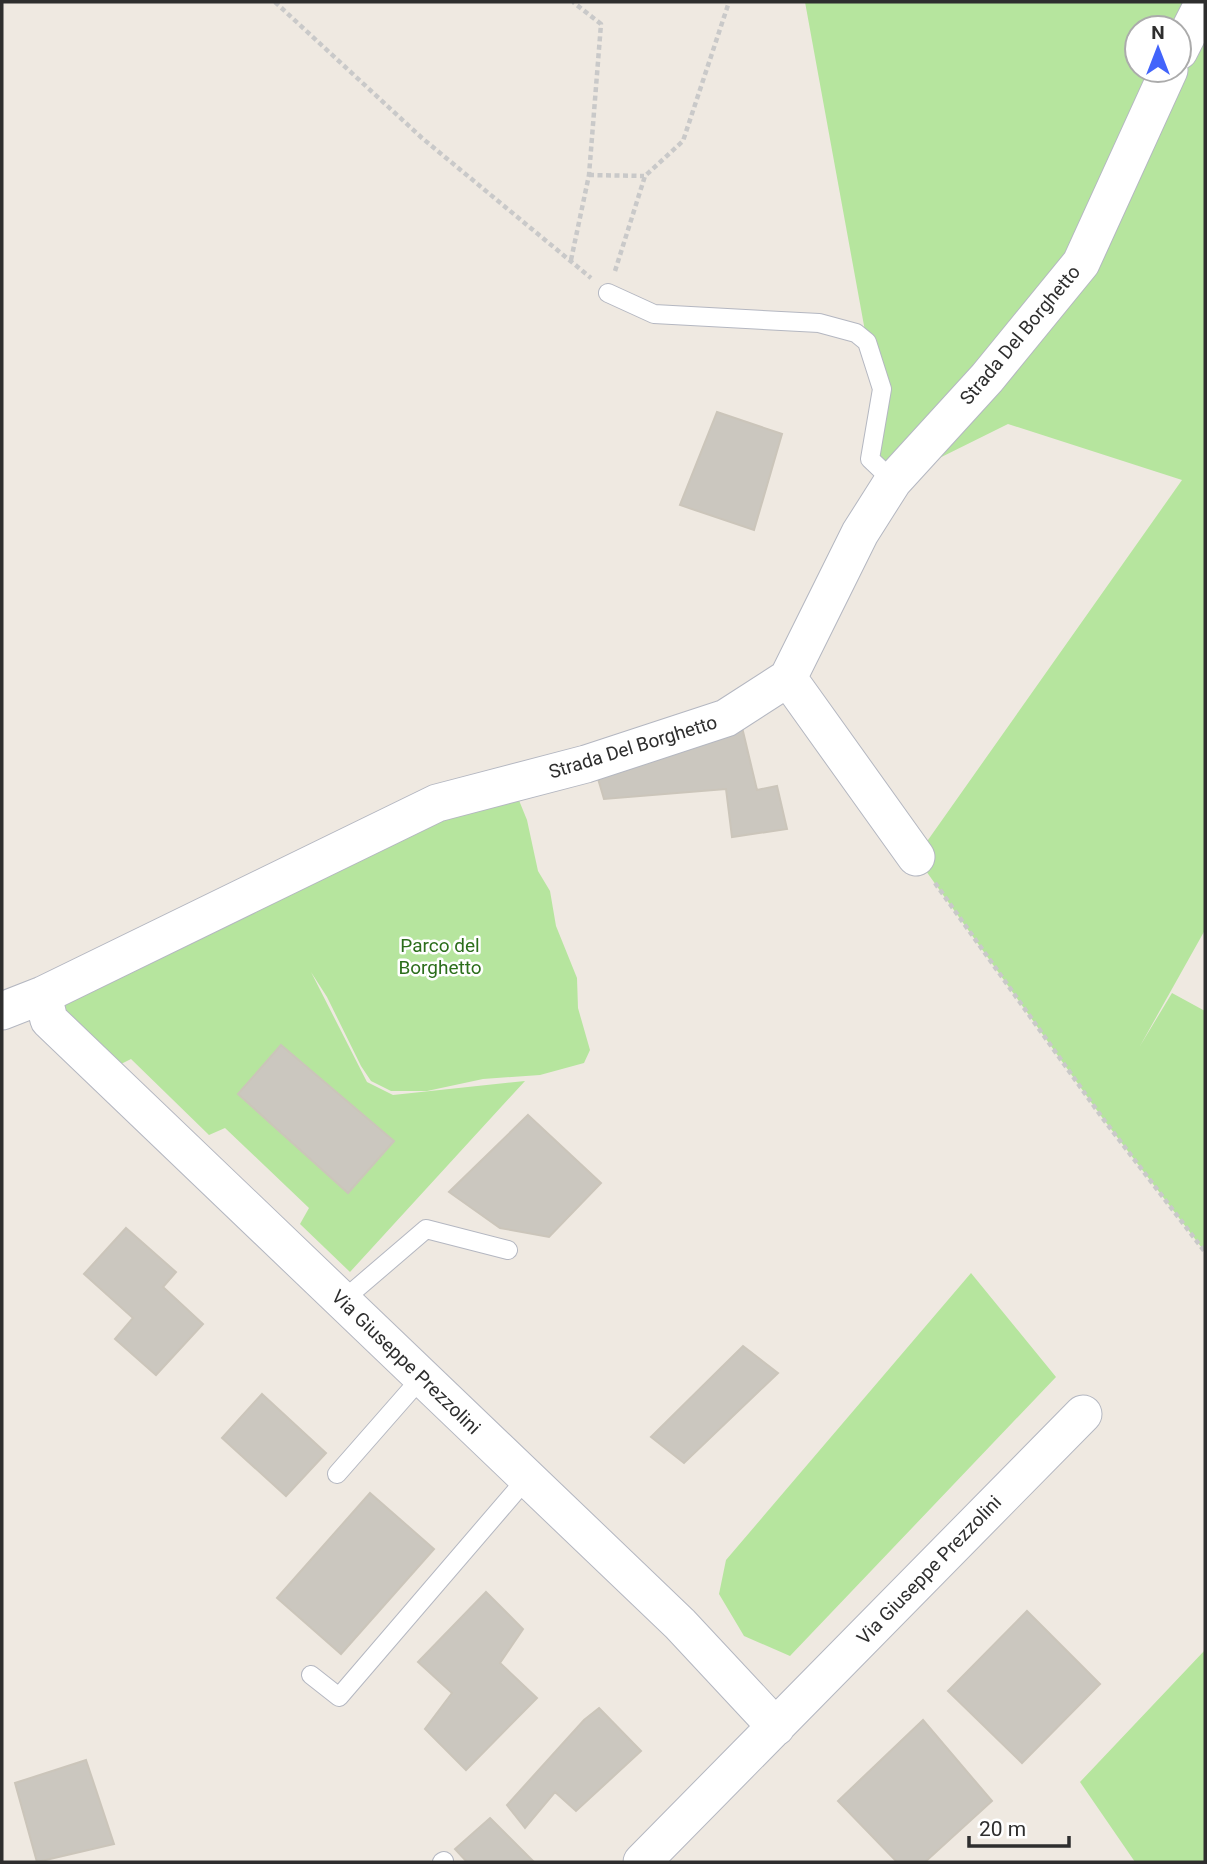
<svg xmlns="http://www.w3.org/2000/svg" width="1207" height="1864" font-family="Roboto,sans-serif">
<rect width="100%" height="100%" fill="#efe9e1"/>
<!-- green -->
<path fill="#b6e59e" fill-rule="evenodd" d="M805,2H1205V930L1140,1046L1172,993L1205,1011V1252L1101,1116L916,857L1182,480L1008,424L893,481L870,459L882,389L867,342ZM1137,28H1179V70H1137Z
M516,793L527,820L538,871L550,891L556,926L577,978L578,1008L590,1050L584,1063L540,1075L483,1079L427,1091H391L371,1081L361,1066L327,997L311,972L367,1082L393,1095L525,1081L350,1272L300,1224L309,1208L225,1128L209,1135L131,1059L119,1065L53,999L438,817Z
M971,1273L1056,1377L790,1656L744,1636L719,1594L726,1560Z
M1205,1650V1862H1135L1080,1782Z"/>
<!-- building -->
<path fill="#cbc7bf" stroke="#cbc5ba" stroke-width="2" d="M717,412L782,434L754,530L680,505Z
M741,723L757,790L777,786L787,829L732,837L726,789L604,799L596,772Z
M281,1045L394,1141L348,1193L238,1094Z
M528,1115L601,1183L549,1237L500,1228L449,1192Z
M126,1228L176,1272L163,1287L203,1324L156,1375L115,1339L133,1318L84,1274Z
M743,1346L778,1373L684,1463L651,1437Z
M262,1394L326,1453L286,1496L222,1438Z
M370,1493L434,1549L341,1654L277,1598Z
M486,1592L523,1629L500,1663L537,1698L466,1770L425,1729L452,1693L418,1662Z
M1027,1611L1100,1684L1022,1763L948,1691Z
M599,1708L641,1751L576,1811L555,1792L525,1828L507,1805L584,1720Z
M923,1720L992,1801L925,1862H897L838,1801Z
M86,1760L114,1844L37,1862L15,1783Z
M490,1818L534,1862H467L455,1849Z"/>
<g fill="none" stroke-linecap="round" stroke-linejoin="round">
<defs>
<path id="lane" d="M608,293L654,314L819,323L856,333L867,342L882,389L870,459L893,481
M342,1301L426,1229L508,1250
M337,1474L422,1377
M311,1675L339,1697L527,1478
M442,1862L444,1861"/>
<path id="street" d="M1179,51L1204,2
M788,678L916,857
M43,995L49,1020L680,1624L776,1727
M2,1011L43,995L437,803L586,764L726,718L788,678L860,533L893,481L987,378L1081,263L1169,70
M642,1862L1083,1414"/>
</defs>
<!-- lane casing -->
<use href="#lane" stroke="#b4b7c1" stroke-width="20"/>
<!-- street casing -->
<use href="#street" stroke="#b4b7c1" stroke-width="39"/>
<!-- path -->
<path stroke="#c9c9c9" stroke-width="4.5" stroke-dasharray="5 3.5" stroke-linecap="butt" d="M275,2L422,138L591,278
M589,175L644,176
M571,260L589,175L601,24L573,2
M615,271L645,176L683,141L729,2
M935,883L1101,1116L1205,1252"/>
<!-- lane -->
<use href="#lane" stroke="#fff" stroke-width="18"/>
<!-- street -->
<use href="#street" stroke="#fff" stroke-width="37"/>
</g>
<g text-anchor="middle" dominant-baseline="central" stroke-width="5" stroke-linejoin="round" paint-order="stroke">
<!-- street labels -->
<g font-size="19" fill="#2e2e2e" stroke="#fff">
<text transform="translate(1020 335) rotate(-50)">Strada Del Borghetto</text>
<text transform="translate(633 747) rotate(-17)">Strada Del Borghetto</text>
<text transform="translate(406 1362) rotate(44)">Via Giuseppe Prezzolini</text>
<text transform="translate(929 1570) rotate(-46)">Via Giuseppe Prezzolini</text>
</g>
<!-- park labels -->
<g font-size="19" fill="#2c6e1b" stroke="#fff">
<text x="440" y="945">Parco del<tspan x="440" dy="22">Borghetto</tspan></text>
</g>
</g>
<!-- border -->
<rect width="1207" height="1864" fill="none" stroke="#2e2e2e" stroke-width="7"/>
<!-- north arrow -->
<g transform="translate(1158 49)"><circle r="33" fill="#ffffff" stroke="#ababab" stroke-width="2"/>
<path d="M0-5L12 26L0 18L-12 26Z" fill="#4264fb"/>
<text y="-10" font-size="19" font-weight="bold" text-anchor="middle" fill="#2e2e2e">N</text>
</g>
<!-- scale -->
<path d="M969 1836v10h100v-10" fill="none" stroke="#2e2e2e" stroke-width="3.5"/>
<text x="979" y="1836" font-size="21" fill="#2e2e2e" stroke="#ffffff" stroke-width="5" paint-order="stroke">20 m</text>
</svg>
